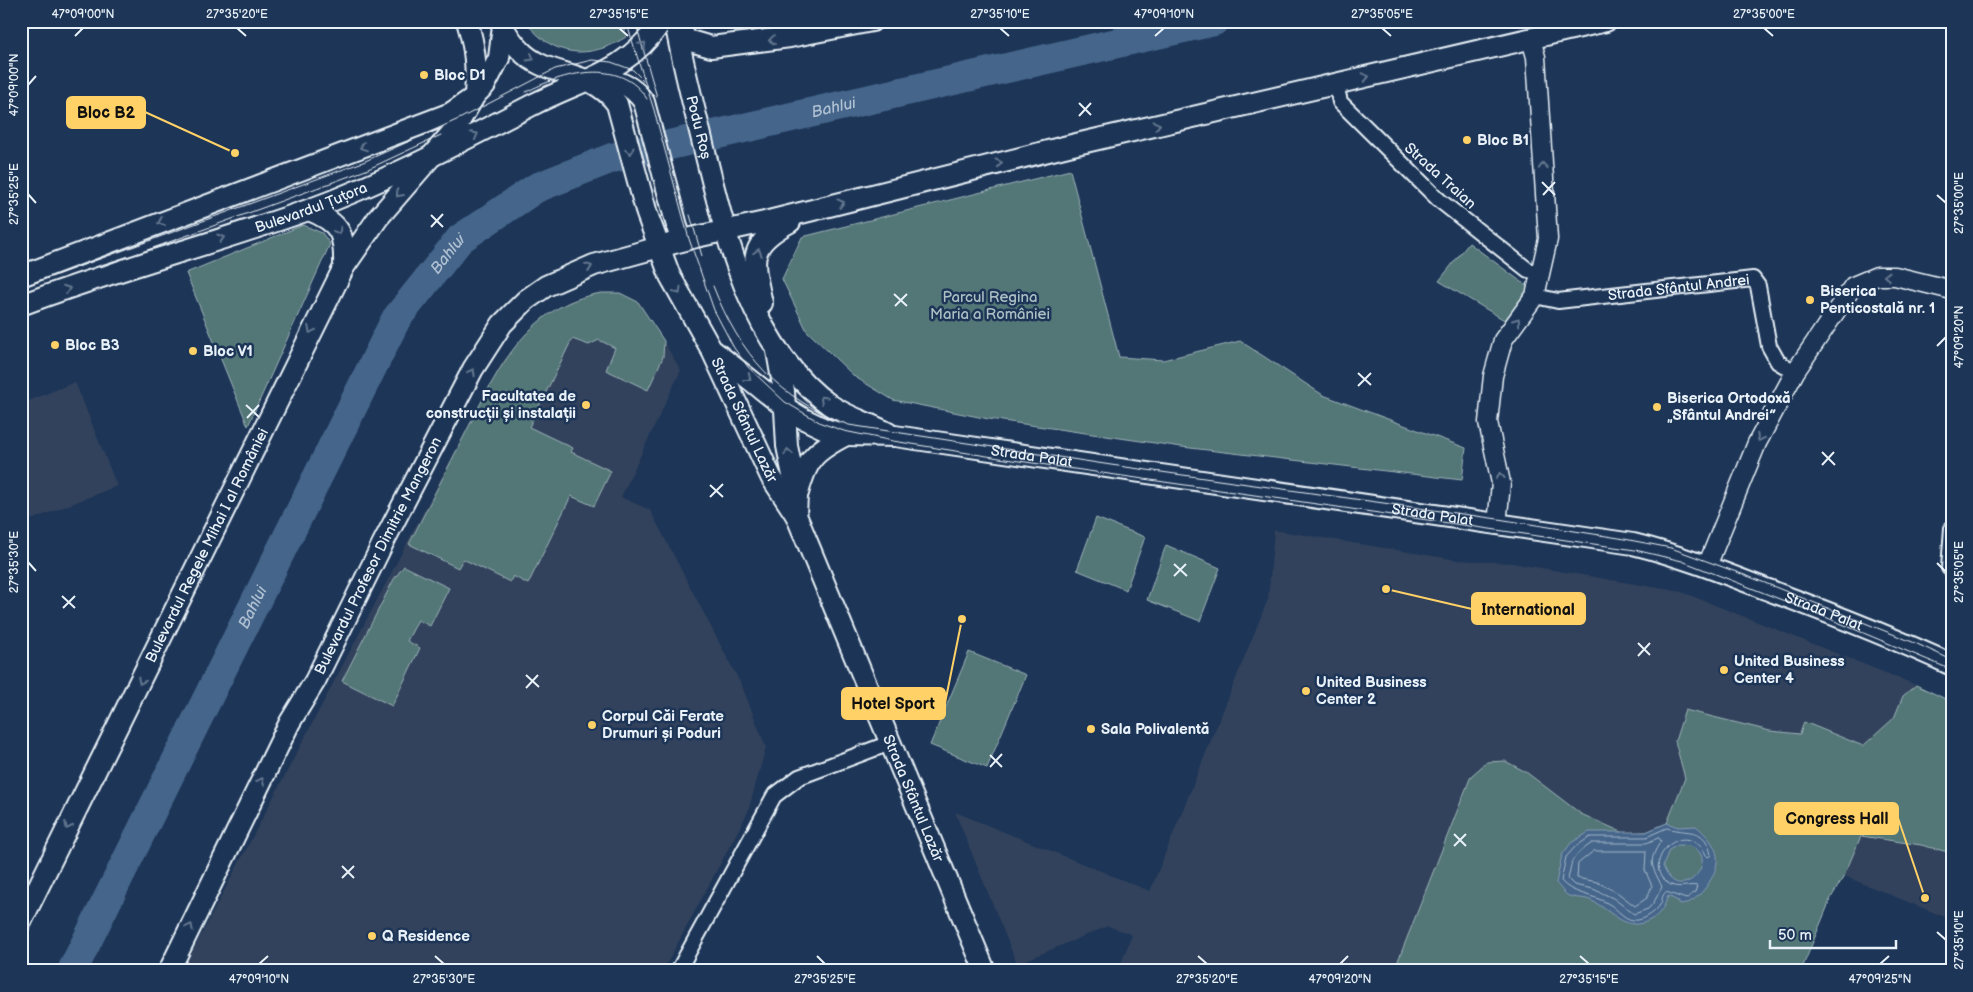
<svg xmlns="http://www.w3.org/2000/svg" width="1973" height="992" font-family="'Balsamiq Sans',sans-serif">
<rect width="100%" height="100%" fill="#1d3557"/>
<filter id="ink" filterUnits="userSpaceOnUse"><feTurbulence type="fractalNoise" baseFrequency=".02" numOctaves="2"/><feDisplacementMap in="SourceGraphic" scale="10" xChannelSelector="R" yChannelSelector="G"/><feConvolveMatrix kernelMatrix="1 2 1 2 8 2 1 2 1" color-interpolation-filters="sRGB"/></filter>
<g filter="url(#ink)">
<!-- built -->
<path fill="#30425c" d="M602,293H620L639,302L681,370L621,497L650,510L742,686L766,747L748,812L663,971H182L502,362L543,318L569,301Z
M75,382L117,486L21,524V404Z
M1274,530L1458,560L1512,563L1682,592L1916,685L1952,702V920L1844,876L1831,898L1801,971H1118L1132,935L1108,926L1017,964L955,812L1150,891L1268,599Z"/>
<!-- green -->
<path fill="#537677" stroke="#9eb4b8" d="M525,21H622L626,37C589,60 553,58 525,21Z
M1070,170L1119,357L1163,360L1240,341L1323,395L1466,448L1462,480L1182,447L989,419L893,400L855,377L807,331L782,279L802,237Z
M303,225L322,233L330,244L248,426L186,273Z
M1469,243L1531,289L1506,321L1439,281Z
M602,293H620L638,302L664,341L663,357L648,390L606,370L615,348L599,340L589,345L572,339L529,427L573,448L571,452L611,471L594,506L571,496L528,584L513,576L510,582L463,559L458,568L409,544C427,509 445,473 463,438C494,377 525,304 602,293Z
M1096,518L1145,537L1126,590L1077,570Z
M1166,545L1220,568L1200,621L1147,600Z
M404,566L449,588L430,626L418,620L407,641L420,648L392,706L342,681L394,579Z
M969,652L1026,675L987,768L930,745Z
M1916,685L1952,702V853L1921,845L1861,836L1844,876L1831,898L1801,971H1394L1471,776L1487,762L1505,761L1526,772L1581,814L1624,833L1646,832L1667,823L1685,778L1675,741L1685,710L1770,731L1800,734L1804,722L1863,746L1894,718L1903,696Z"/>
<!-- water -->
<path fill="#44658a" stroke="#869db6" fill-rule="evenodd" d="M1667,823L1678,827L1696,826C1706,834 1719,848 1717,862C1715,879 1697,904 1680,905L1678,901L1668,896C1664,907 1660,915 1650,920C1626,933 1614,912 1592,901C1585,897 1577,899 1569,896C1564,894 1560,887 1556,883L1562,855L1571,843L1589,832H1646ZM1678,845C1732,844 1681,915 1663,866L1669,850Z"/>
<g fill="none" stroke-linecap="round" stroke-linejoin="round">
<!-- shore -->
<path stroke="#a6b9cc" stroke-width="1" d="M1667,828C1688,835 1705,825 1711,855L1708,857C1705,855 1705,851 1702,848C1677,819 1638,869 1671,885C1681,889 1689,884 1697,886L1695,892L1686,899L1666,892C1661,896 1663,900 1660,905C1656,912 1645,919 1638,920C1625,922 1618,909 1609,904C1593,894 1573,895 1561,881L1566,857L1575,847L1590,837H1646Z
M1659,838L1661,841C1646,864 1653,866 1662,887L1654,902L1648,909L1634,914L1613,898L1593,889L1574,885L1568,879L1572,861L1579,852L1592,843H1646Z
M1594,851H1646L1645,870L1652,886L1647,898L1635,906L1618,893L1597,882L1577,878L1578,864Z"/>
<!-- river -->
<path stroke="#44658a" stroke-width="30" id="s1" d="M72,971L396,319L460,239L536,188L612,158L1214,21"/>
<defs>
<g id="minor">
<path d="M1336,84L1340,102L1439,200L1528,270L1541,273"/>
<path id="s2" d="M1535,296L1558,301L1753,279L1758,286L1769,346L1778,362L1795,372"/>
<path d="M1949,568L1952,528"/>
<path d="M678,971L774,796L799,777L890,743"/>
</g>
<path id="tertiary" d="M1497,525L1501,483L1488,422L1493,376L1503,340L1535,296L1548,239L1536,57L1531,39
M1707,566L1757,443L1795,372L1853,286L1877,276H1895L1952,290"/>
<g id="secondary">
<path d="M467,21C475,47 477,68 475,95"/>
<path id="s3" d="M500,21C505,31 512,42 520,50C547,79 590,67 617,104L647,214L670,276L711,349L786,408L804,419L825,429L846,435L895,436L1633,544C1682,556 1729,575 1776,593C1835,615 1894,638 1952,665"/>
<path id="s4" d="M675,21C682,62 693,103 703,144C725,233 750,348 830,405C847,417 869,423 888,433"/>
<path d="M676,24L687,40L711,47L790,37L872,21"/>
<path d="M595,78C616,80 632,84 644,102L681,241"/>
<path d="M309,210C341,223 345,234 344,267"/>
<path d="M21,276L451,113L470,100"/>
<path d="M762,303C752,259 747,245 790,222"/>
<path id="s5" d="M21,305C116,269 213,244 308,210C387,181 460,142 534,104C586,78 627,72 662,21"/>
<path d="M777,351L784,391L787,446L797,495L796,515"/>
<path id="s6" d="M713,353L771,477L796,515L985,971"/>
<path d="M798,493C807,458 815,451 846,435"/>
<path id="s7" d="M21,922L344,267L378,218L455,129L475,95L485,85L499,58L503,26"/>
<path id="s8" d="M169,971L290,722L315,681L383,543L473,369L502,324L526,300L546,286L594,265L696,237L765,222L1068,146L1606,21"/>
</g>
</defs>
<!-- minor casing -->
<use href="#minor" stroke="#e8f1f8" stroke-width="18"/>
<!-- tertiary casing -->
<use href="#tertiary" stroke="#e8f1f8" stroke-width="21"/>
<!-- secondary casing -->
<use href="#secondary" stroke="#e8f1f8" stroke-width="24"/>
<!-- minor -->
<use href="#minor" stroke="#1d3557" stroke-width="14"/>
<!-- tertiary -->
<use href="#tertiary" stroke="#1d3557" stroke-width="18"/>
<!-- secondary -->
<use href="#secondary" stroke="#1d3557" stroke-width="20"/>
<!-- tram -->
<path stroke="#e8f1f8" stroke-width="1" d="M626,21L654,110L689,239L714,310L734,348L748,367L785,402L821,423L844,431L893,441L1012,460L1635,550L1682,561L1818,614L1952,670
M635,21L657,97
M526,92C562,73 621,56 647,99
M690,215L702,256
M101,267L366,170L441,135
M713,286C740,355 779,399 849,425L1111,465L1498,519L1619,538L1671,548L1750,577L1915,643L1952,660
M21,288L363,162L461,118L555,69L592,60L611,62L633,70L643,80"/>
</g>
<!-- one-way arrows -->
<defs><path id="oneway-chevron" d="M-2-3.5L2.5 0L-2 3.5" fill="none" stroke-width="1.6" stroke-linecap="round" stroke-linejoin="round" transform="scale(1.25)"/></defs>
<g stroke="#64778f">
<use href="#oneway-chevron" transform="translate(772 40) rotate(173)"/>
<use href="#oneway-chevron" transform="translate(643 45) rotate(-46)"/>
<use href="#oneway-chevron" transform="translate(531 58) rotate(31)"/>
<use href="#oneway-chevron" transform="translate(1366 77) rotate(-13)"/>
<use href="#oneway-chevron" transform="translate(1157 125) rotate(-13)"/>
<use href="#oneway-chevron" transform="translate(475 135) rotate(-28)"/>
<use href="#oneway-chevron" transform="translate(363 147) rotate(159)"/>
<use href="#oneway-chevron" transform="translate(630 151) rotate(75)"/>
<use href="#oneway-chevron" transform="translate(999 163) rotate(-13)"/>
<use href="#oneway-chevron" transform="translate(1543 166) rotate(-94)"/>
<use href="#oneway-chevron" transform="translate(399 194) rotate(132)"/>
<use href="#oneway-chevron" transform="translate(841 203) rotate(-14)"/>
<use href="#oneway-chevron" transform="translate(161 222) rotate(158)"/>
<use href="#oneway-chevron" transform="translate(338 231) rotate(61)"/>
<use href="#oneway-chevron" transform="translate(221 238) rotate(-17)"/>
<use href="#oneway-chevron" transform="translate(758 252) rotate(-74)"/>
<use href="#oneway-chevron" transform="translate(589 267) rotate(-21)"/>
<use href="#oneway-chevron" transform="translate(1887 276) rotate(-179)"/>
<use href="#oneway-chevron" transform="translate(67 289) rotate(-20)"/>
<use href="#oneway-chevron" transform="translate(678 291) rotate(60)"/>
<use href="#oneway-chevron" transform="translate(1517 321) rotate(-55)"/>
<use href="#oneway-chevron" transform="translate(311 330) rotate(116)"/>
<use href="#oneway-chevron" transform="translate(472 372) rotate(-62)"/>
<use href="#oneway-chevron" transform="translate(748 378) rotate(38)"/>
<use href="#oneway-chevron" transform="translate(823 399) rotate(-137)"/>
<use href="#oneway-chevron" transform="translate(1760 438) rotate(117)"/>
<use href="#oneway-chevron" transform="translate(788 452) rotate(-100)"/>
<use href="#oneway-chevron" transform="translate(1500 476) rotate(-97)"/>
<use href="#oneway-chevron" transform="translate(141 681) rotate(116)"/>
<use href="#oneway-chevron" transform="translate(261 781) rotate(-64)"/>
<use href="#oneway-chevron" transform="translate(68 826) rotate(117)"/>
<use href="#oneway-chevron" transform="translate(190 927) rotate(-64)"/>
</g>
</g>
<!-- ticks -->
<path fill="none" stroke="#e8f1f8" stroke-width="2" d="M237,28L246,36M619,28L628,36M1000,28L1009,36M1382,28L1391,36M1764,28L1773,36M75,36L83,28M1155,36L1164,28M28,85L36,76M1079,103L1091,115M1079,116L1091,103M1542,182L1555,195M28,194L36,203M1543,195L1555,182M1937,195L1946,203M431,215L443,227M431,227L443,214M894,294L907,306M895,306L907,294M1937,346L1946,337M1358,373L1371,385M1358,386L1371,373M246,405L259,417M247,418L259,405M1822,452L1835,465M1822,465L1834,452M710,485L723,497M710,497L723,484M28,562L36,571M1937,563L1946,572M1174,564L1187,576M1174,576L1186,564M62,596L75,608M63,608L75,596M1638,643L1650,655M1638,656L1650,643M526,675L539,687M526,688L538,675M990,755L1002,767M990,767L1002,754M1454,834L1466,846M1454,846L1466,834M342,866L354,878M342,878L354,866M1937,932L1946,940M435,956L444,964M817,956L825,964M1198,956L1207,964M1580,956L1589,964M259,964L268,956M1340,964L1348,956M1880,964L1889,956"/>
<!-- markers -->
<g fill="#ffd166" stroke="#1d3557" stroke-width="2">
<circle cx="424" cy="75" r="5"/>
<circle cx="1467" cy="140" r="5"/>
<circle cx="1810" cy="300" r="5"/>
<circle cx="55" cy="345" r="5"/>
<circle cx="193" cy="351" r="5"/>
<circle cx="586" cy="405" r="5"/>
<circle cx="1657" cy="407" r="5"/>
<circle cx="1724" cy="670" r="5"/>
<circle cx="1306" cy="691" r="5"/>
<circle cx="592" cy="725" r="5"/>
<circle cx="1091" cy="729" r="5"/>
<circle cx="372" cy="936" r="5"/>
</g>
<g text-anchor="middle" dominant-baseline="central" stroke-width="5" stroke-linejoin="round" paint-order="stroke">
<!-- poi labels -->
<g font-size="15" font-weight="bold" fill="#e8f1f8" stroke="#1d3557" text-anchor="start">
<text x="434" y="75">Bloc D1</text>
<text x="1477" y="140">Bloc B1</text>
<text x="1820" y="291">Biserica<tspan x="1820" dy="17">Penticostală nr. 1</tspan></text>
<text x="65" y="345">Bloc B3</text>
<text x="203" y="351">Bloc V1</text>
<text x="576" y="396" text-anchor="end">Facultatea de<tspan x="576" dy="17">construcții și instalații</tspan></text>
<text x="1667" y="398">Biserica Ortodoxă<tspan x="1667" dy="17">„Sfântul Andrei”</tspan></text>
<text x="1734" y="661">United Business<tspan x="1734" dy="17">Center 4</tspan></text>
<text x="1316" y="682">United Business<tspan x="1316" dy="17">Center 2</tspan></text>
<text x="602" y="716">Corpul Căi Ferate<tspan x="602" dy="17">Drumuri și Poduri</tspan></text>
<text x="1101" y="729">Sala Polivalentă</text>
<text x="382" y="936">Q Residence</text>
</g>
<!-- street labels -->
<g font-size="15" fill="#e8f1f8" stroke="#1d3557">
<text stroke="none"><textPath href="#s4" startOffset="109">Podu Roș</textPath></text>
<text transform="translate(1440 176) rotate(42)">Strada Traian</text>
<text stroke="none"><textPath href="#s5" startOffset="306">Bulevardul Țuțora</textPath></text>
<text stroke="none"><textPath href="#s2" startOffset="145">Strada Sfântul Andrei</textPath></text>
<text stroke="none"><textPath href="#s6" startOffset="74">Strada Sfântul Lazăr</textPath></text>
<text stroke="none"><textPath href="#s3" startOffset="761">Strada Palat</textPath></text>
<text stroke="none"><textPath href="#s3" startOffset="1166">Strada Palat</textPath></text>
<text stroke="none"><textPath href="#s7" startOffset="420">Bulevardul Regele Mihai I al României</textPath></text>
<text stroke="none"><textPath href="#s8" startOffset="465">Bulevardul Profesor Dimitrie Mangeron</textPath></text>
<text stroke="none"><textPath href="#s3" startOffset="1571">Strada Palat</textPath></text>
<text stroke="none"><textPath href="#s6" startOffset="489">Strada Sfântul Lazăr</textPath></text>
</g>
<!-- park labels -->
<g font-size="15" fill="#acc0c4" stroke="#1d3557">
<text x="990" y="297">Parcul Regina<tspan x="990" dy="17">Maria a României</tspan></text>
</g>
<!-- water labels -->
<g font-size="16" font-style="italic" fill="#afc0d2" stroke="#1d3557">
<text stroke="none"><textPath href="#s1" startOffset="1231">Bahlui</textPath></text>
<text stroke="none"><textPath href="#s1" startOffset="811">Bahlui</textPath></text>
<text stroke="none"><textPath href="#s1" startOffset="406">Bahlui</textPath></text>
</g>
</g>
<!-- callouts -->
<path fill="none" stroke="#ffd166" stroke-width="2" d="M235 153L145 112M1386 589L1472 609M962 619L945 703M1925 898L1898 818"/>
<g fill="#ffd166" stroke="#1d3557" stroke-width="2">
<circle cx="235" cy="153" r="5"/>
<circle cx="1386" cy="589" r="5"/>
<circle cx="962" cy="619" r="5"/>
<circle cx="1925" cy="898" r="5"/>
</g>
<g fill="#ffd166" stroke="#ffd166" stroke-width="2">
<rect x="67" y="97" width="78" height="31" rx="5"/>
<rect x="1472" y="593" width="113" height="31" rx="5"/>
<rect x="842" y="688" width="103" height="31" rx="5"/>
<rect x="1775" y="803" width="123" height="31" rx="5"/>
</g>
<g font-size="16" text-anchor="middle" font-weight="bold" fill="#111">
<text x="106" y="118">Bloc B2</text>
<text x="1528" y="615">International</text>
<text x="893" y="709">Hotel Sport</text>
<text x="1837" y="824">Congress Hall</text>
</g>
<!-- margin -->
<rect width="1973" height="992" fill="none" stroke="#1d3557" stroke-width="55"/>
<!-- scale -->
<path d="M1770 940v8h126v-8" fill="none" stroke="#e8f1f8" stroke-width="2.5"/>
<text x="1778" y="940" font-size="15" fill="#e8f1f8" stroke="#1d3557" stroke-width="4" paint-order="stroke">50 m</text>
<rect x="28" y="28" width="1918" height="936" fill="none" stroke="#e8f1f8" stroke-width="2"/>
<g font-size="12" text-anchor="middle" fill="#e8f1f8">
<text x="83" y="18">47°09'00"N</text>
<text x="237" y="18">27°35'20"E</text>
<text x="619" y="18">27°35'15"E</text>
<text x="1000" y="18">27°35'10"E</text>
<text x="1164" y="18">47°09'10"N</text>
<text x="1382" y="18">27°35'05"E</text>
<text x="1764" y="18">27°35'00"E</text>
<text transform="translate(14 85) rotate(-90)" y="4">47°09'00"N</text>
<text transform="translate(14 194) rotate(-90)" y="4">27°35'25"E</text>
<text transform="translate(1959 203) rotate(-90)" y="4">27°35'00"E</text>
<text transform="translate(1959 337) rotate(-90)" y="4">47°09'20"N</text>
<text transform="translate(14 562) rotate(-90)" y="4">27°35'30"E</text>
<text transform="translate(1959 572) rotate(-90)" y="4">27°35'05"E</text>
<text transform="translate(1959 940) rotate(-90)" y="4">27°35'10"E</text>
<text x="259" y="983">47°09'10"N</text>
<text x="444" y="983">27°35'30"E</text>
<text x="825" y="983">27°35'25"E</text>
<text x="1207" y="983">27°35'20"E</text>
<text x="1340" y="983">47°09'20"N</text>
<text x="1589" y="983">27°35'15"E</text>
<text x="1880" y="983">47°09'25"N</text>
</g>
</svg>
